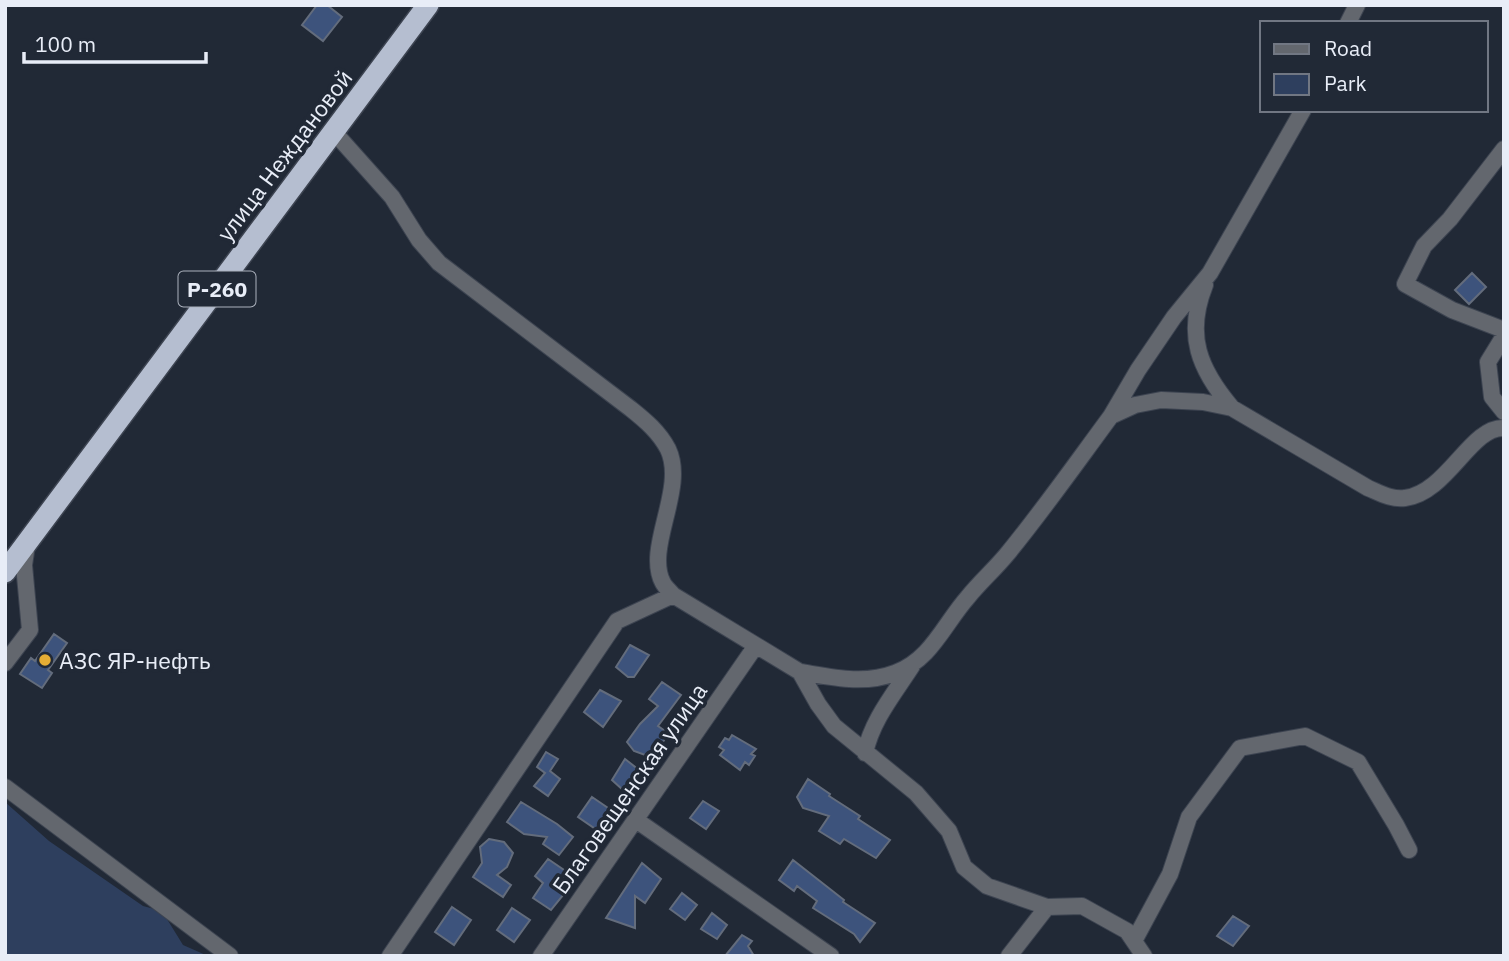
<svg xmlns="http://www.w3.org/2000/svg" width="1509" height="961" font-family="'IBM Plex Sans',sans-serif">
<rect width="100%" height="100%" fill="#212936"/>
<!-- green -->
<path fill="#2e3f5e" d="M5,802L49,841L143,906L162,911L183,945L208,956H5Z"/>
<!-- building -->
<path fill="#3d537c" stroke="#636c7c" stroke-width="2" d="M317,5H327L342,17L323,41L302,25Z
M1472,273L1486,287L1469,304L1455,290Z
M54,634L67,643L48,670L52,673L42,688L20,674L31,658L35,661Z
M630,645L649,655L634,677H628L616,667Z
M662,682L681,695L658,726L668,733L659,749L655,746L648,756L634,751L627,742L640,724L658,706L649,699Z
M600,690L621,701L603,727L584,712Z
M732,735L756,749L751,754L755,756L749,765L745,762L740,770L720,755L724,750L719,747L725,738L729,740Z
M546,752L558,759L550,771L560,779L548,796L534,786L545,773L537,767Z
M625,759L639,770L623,790L612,780Z
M808,779L830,794L829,796L860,816L858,819L890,840L876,858L844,839L840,844L819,831L829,816L803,808L797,797Z
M592,797L611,810L597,830L578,817Z
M703,801L719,811L706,829L690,818Z
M521,802L557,824L573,837L559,855L543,844L547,837L524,834L507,822Z
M489,839L504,842L513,853L507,867L497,875L511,885L503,897L473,877L482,863L480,847Z
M548,859L567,872L556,888L564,894L551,910L533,898L543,883L535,876Z
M793,860L844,900L843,902L875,923L860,942L854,934L813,908L817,901L797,886L794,891L779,880Z
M642,863L661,879L645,903L635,896V928L606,918Z
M682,893L697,905L685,920L670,909Z
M452,907L471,920L454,945L435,932Z
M512,908L530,920L514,942L497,930Z
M712,913L727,925L717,939L701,929Z
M1233,916L1249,926L1233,946L1217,936Z
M742,935L752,941L748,946L754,956H725Z"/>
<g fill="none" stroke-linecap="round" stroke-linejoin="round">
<defs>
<path id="minor" d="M1348,23L1357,5
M334,132L392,197L419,240L439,263L631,409C646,421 659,432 668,449C687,489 644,548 663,583C665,587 670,591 673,595
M1504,149L1450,219L1424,246L1405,284L1452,310L1504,330
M1205,285C1185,335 1199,369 1232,408
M1504,336L1488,362L1492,397L1504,412
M1111,416L1138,370L1174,317L1210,273L1303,110
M5,663L30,630L24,565L27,545
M800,672C831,677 864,685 895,673C931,660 944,624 968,597C980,582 995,569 1008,553C1044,509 1077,462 1111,416L1135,405L1161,400L1203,402L1232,408L1368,488C1380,493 1392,500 1405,498C1447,493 1471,426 1504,428
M865,753C872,720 894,694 912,666
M5,787L230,956
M636,820L831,956
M1134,941L1170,874L1189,817L1240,748L1305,736L1358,762L1396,825L1409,850
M390,956L617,621L673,595L800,672L818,704L834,726L916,793L949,831L964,867L987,886L1047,907L1082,906L1127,931L1144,956
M541,956L755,647
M1009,956L1047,907"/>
<path id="highway" d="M5,572L428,5"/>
</defs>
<!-- minor casing -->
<use href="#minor" stroke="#3d4451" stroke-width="18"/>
<!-- highway casing -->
<use href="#highway" stroke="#3d4451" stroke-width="24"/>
<!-- minor -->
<use href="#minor" stroke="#63676e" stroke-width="16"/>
<!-- highway -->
<use href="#highway" stroke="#b5bed0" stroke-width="21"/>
</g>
<!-- markers -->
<circle fill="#e5ad35" stroke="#212936" stroke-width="2.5" cx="45" cy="660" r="7"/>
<g text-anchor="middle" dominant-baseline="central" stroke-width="7" stroke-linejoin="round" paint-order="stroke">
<!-- shield labels -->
<rect fill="#212936" stroke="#acb2bd" stroke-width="2" x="178.5" y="271.5" width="77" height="35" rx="5"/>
<g font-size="21" font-weight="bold" fill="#e8edf7">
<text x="217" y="289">Р-260</text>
</g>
<!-- street labels -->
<g font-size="23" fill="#e8edf7" stroke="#212936">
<text transform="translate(284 155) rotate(-53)">улица Неждановой</text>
<text transform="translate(629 788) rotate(-55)">Благовещенская улица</text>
</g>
<!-- poi labels -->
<g font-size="23" fill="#e8edf7" stroke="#212936" text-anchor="start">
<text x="59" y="660">АЗС ЯР-нефть</text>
</g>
</g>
<!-- border -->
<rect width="1509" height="961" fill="none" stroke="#e8edf7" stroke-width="14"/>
<!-- legend -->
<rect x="1260" y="21" width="228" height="91" fill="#212936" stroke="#717783" stroke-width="2"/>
<rect x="1274" y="44" width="35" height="10" fill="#63676e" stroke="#717783" stroke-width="2"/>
<text x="1324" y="56" font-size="21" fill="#e8edf7">Road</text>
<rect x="1274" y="74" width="35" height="21" fill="#2e3f5e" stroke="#717783" stroke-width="2"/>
<text x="1324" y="91" font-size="21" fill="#e8edf7">Park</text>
<!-- scale -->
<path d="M24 52v10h182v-10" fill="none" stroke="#e8edf7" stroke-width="3.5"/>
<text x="35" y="52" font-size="21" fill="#e8edf7" stroke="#212936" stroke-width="5" paint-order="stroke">100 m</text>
</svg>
